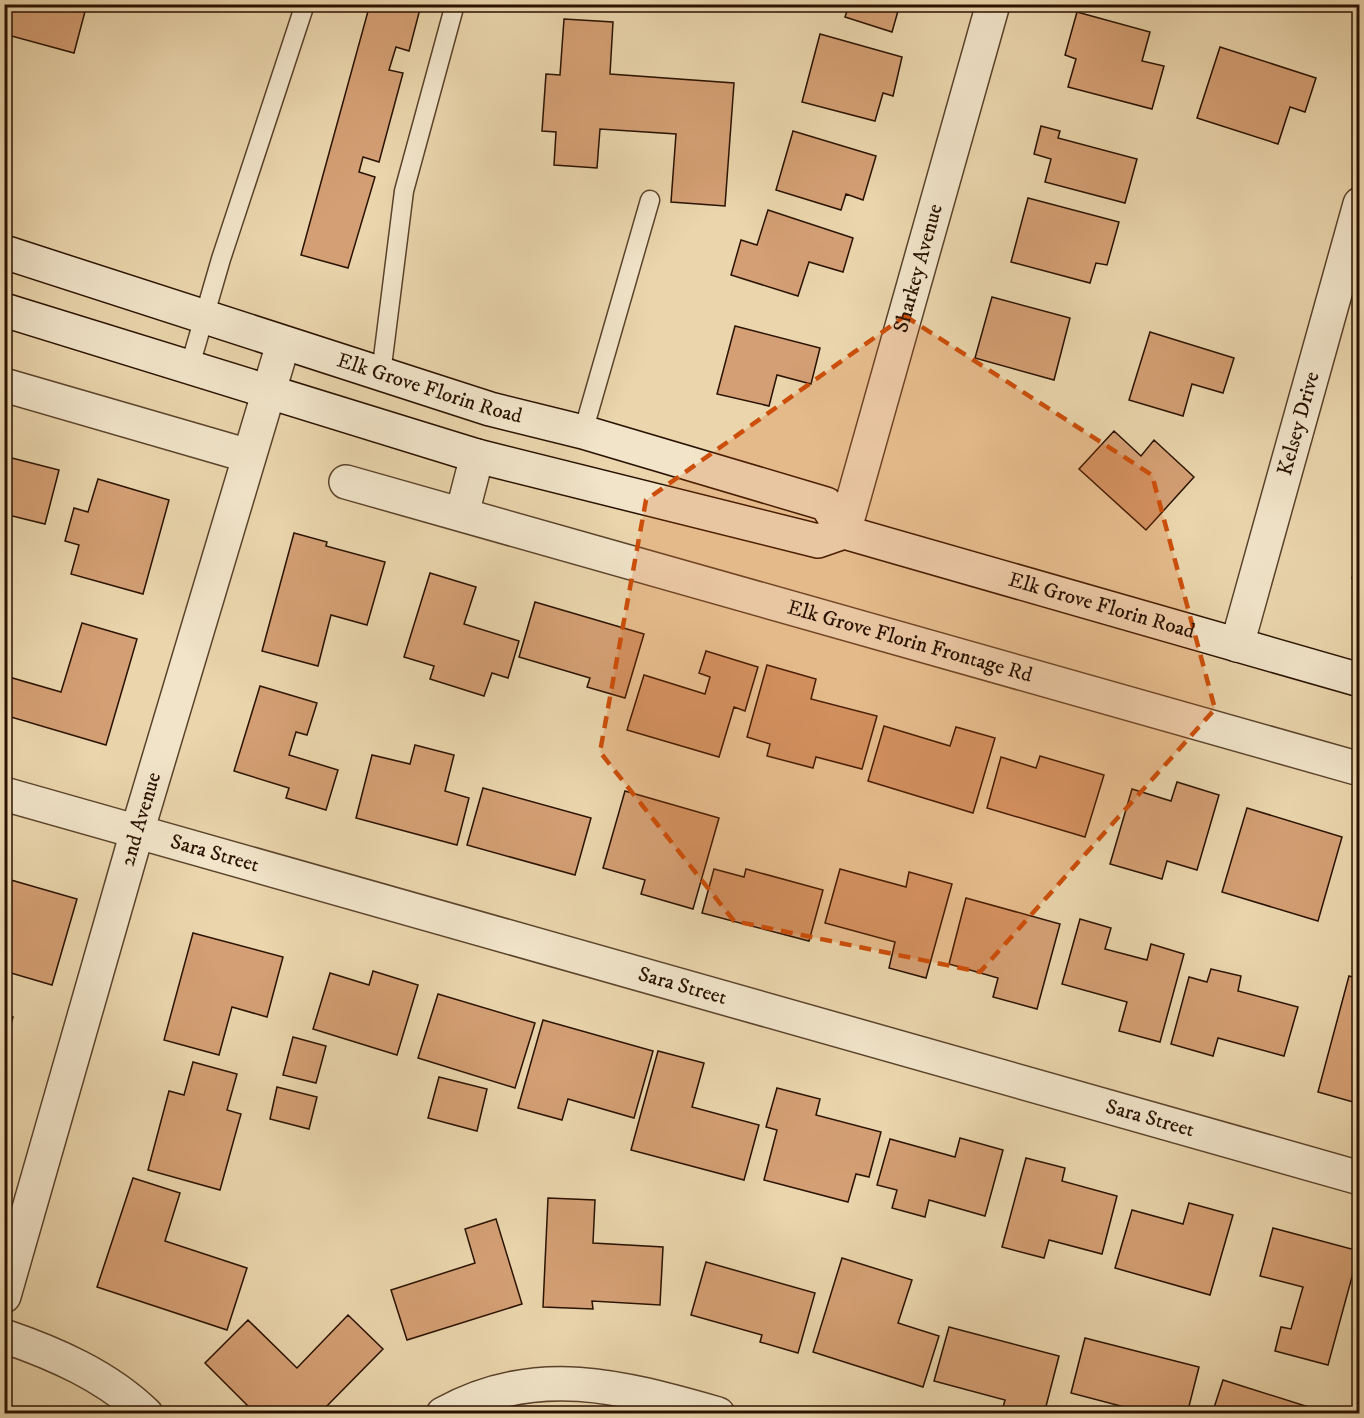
<svg xmlns="http://www.w3.org/2000/svg" width="1364" height="1418" font-family="'IM FELL DW Pica',serif">
<rect width="100%" height="100%" fill="#ead5ac"/>
<filter id="stains"><feTurbulence type="fractalNoise" baseFrequency=".00333" numOctaves="4"/><feColorMatrix values="0 0 0 0 .2 0 0 0 0 .09 0 0 0 0 .02 0 0 0 .5 -.17"/></filter>
<radialGradient id="worn" r=".72"><stop offset=".6" stop-color="#630" stop-opacity="0"/><stop offset="1" stop-color="#630" stop-opacity=".3"/></radialGradient>
<!-- building -->
<path fill="#d49f74" stroke="#2a1200" stroke-width="1.5" d="M4,4H87L74,53L4,34Z
M370,4H408L420,9L409,51L396,47L389,70L403,73L379,162L363,157L359,172L375,177L348,268L301,255Z
M847,4H900L892,32L845,17L849,5Z
M1077,12L1150,32L1142,61L1164,66L1152,109L1068,87L1076,59L1065,55Z
M564,19L613,22L610,74L734,83L725,206L671,202L676,134L600,129L597,168L554,165L556,132L542,131L546,74L560,75Z
M820,34L902,57L893,96L883,93L875,121L802,102Z
M1220,47L1316,78L1305,112L1290,107L1278,144L1197,118Z
M1041,126L1060,131L1058,138L1137,159L1125,203L1045,182L1051,159L1034,154Z
M793,131L876,156L863,200L846,194L841,210L776,190Z
M1028,198L1119,222L1107,265L1096,263L1090,283L1011,262Z
M768,210L853,238L843,272L809,262L798,296L731,275L741,240L757,245Z
M992,297L1070,318L1054,380L975,358Z
M735,326L820,348L811,384L777,375L769,406L717,394Z
M1150,332L1234,358L1223,393L1192,384L1183,416L1129,400Z
M1114,431L1141,456L1154,440L1194,477L1146,530L1079,469Z
M4,456L59,470L45,524L4,514Z
M98,479L169,500L143,594L71,574L79,545L65,541L74,508L88,512Z
M294,533L327,542L326,546L385,562L367,625L331,615L318,666L262,651Z
M1360,554V580L1352,578Z
M430,573L476,587L464,624L519,641L508,678L492,673L484,696L430,679L434,666L404,657Z
M535,602L644,634L625,698L587,687L590,678L519,657Z
M82,623L137,639L106,745L4,715V692L9,677L61,692Z
M706,651L758,667L745,711L734,707L719,757L627,730L644,675L705,694L710,677L699,673Z
M767,665L816,679L811,699L877,716L862,769L816,757L813,768L767,756L770,744L747,737Z
M260,686L317,703L307,735L296,732L289,755L338,770L326,810L286,798L289,788L234,771Z
M884,726L950,746L956,727L995,738L973,813L868,781Z
M415,745L454,755L445,791L469,798L457,845L356,818L372,755L410,764Z
M1040,756L1104,775L1085,837L987,808L1001,757L1036,768Z
M1177,782L1219,795L1197,870L1167,861L1162,879L1110,864L1132,789L1171,801Z
M483,788L591,818L575,875L467,845Z
M625,791L719,818L693,909L641,894L645,880L603,868Z
M1247,808L1342,837L1318,921L1222,892Z
M714,869L744,877L746,869L823,890L809,941L702,913Z
M840,869L906,887L909,872L952,884L926,978L889,968L895,942L825,923Z
M4,878L77,899L52,985L4,971Z
M966,898L1060,924L1037,1009L993,997L998,978L949,964Z
M1080,919L1111,928L1105,949L1147,960L1151,944L1184,954L1160,1042L1119,1031L1127,1002L1062,984Z
M193,933L283,957L267,1017L232,1007L219,1055L164,1040Z
M1211,969L1241,976L1238,991L1298,1007L1284,1056L1218,1038L1213,1056L1171,1044L1189,977L1207,982Z
M373,971L418,985L397,1055L313,1029L330,973L369,985Z
M1349,976L1360,979V1104L1318,1092Z
M438,994L535,1023L515,1088L418,1058Z
M4,1014L13,1017L4,1047Z
M543,1020L653,1051L634,1118L568,1099L562,1120L518,1108Z
M293,1037L326,1046L316,1083L283,1075Z
M658,1051L704,1063L692,1107L759,1125L744,1180L631,1150Z
M193,1062L237,1074L227,1110L241,1114L220,1190L148,1170L169,1091L184,1095Z
M439,1077L487,1089L477,1131L428,1118Z
M277,1087L317,1097L309,1129L270,1119Z
M777,1088L820,1099L816,1115L881,1132L869,1177L856,1174L848,1202L764,1180L777,1130L766,1127Z
M960,1138L1003,1150L985,1216L929,1200L925,1217L892,1208L897,1190L877,1185L890,1139L955,1157Z
M1026,1158L1065,1168L1062,1181L1117,1196L1102,1254L1049,1240L1044,1258L1002,1247Z
M133,1178L180,1193L165,1241L247,1268L227,1330L97,1287Z
M548,1198L595,1200L593,1243L663,1247L660,1305L592,1301L593,1309L543,1307Z
M1189,1203L1233,1215L1210,1295L1115,1268L1132,1210L1183,1224Z
M496,1219L522,1304L407,1340L391,1290L475,1263L465,1229Z
M1273,1228L1359,1251L1328,1365L1275,1351L1281,1327L1291,1329L1303,1287L1260,1276Z
M842,1258L912,1280L898,1323L939,1336L923,1387L813,1352Z
M706,1262L815,1293L798,1353L760,1342L762,1335L691,1315Z
M348,1315L383,1349L319,1414H256L205,1363L248,1320L297,1368Z
M949,1327L1059,1356L1044,1414L1002,1411L1005,1400L934,1381Z
M1085,1338L1199,1367L1187,1414H1135L1136,1410L1071,1393Z
M1223,1380L1315,1409L1314,1414H1212Z"/>
<g fill="none" stroke-linecap="round" stroke-linejoin="round">
<defs>
<path id="lane" d="M189,369L221,259L305,4
M381,374L404,191L455,4
M583,432L650,200"/>
<g id="street">
<path d="M4,385L249,456"/>
<path id="s1" d="M346,482L1360,769"/>
<path d="M462,514L477,456"/>
<path id="s2" d="M844,532L993,4"/>
<path id="s3" d="M1237,645L1360,204"/>
<path id="s4" d="M4,794L1360,1178"/>
<path id="s5" d="M4,1296L137,832L283,344"/>
<path d="M4,1336C54,1353 107,1376 146,1414"/>
<path d="M443,1414C536,1362 623,1387 718,1414"/>
</g>
<g id="secondary">
<path id="s6" d="M4,252L490,409L583,432L826,504L844,532"/>
<path id="s7" d="M4,310L477,456L818,541L844,532L1360,680"/>
</g>
</defs>
<!-- lane casing -->
<use href="#lane" stroke="#5a432b" stroke-width="21"/>
<!-- street casing -->
<use href="#street" stroke="#5a432b" stroke-width="36"/>
<!-- secondary casing -->
<use href="#secondary" stroke="#2a1200" stroke-width="36"/>
<!-- lane -->
<use href="#lane" stroke="#f1e4c9" stroke-width="18"/>
<!-- street -->
<use href="#street" stroke="#f1e4c9" stroke-width="33"/>
<!-- secondary -->
<use href="#secondary" stroke="#f1e4c9" stroke-width="33"/>
</g>
<!-- marked area -->
<path fill="#cc4e0a" fill-opacity="0.2" stroke="#cc4e0a" stroke-width="4.5" stroke-dasharray="12 8" stroke-linejoin="round" d="M905,316L1152,475L1215,709L980,972L734,921L600,752L646,500Z"/>
<g text-anchor="middle" dominant-baseline="central" stroke-width="5" stroke-linejoin="round" paint-order="stroke">
<!-- street labels -->
<g font-size="21" fill="#2a1200" stroke="#f1e4c9">
<text stroke="none"><textPath href="#s2" startOffset="274">Sharkey Avenue</textPath></text>
<text stroke="none"><textPath href="#s6" startOffset="447">Elk Grove Florin Road</textPath></text>
<text stroke="none"><textPath href="#s3" startOffset="230">Kelsey Drive</textPath></text>
<text stroke="none"><textPath href="#s7" startOffset="1142">Elk Grove Florin Road</textPath></text>
<text stroke="none"><textPath href="#s1" startOffset="586">Elk Grove Florin Frontage Rd</textPath></text>
<text stroke="none"><textPath href="#s5" startOffset="496">2nd Avenue</textPath></text>
<text stroke="none"><textPath href="#s4" startOffset="219">Sara Street</textPath></text>
<text stroke="none"><textPath href="#s4" startOffset="705">Sara Street</textPath></text>
<text stroke="none"><textPath href="#s4" startOffset="1191">Sara Street</textPath></text>
</g>
</g>
<!-- margin -->
<rect width="1364" height="1418" fill="none" stroke="#ead5ac" stroke-width="24"/>
<rect x="6" y="6" width="1352" height="1406" fill="none" stroke="#2a1200" stroke-width="3"/>
<rect x="12" y="12" width="1340" height="1394" fill="none" stroke="#2a1200" stroke-width="1.5"/>
<rect width="100%" height="100%" filter="url(#stains)"/>
<rect width="100%" height="100%" fill="url(#worn)"/>
</svg>
